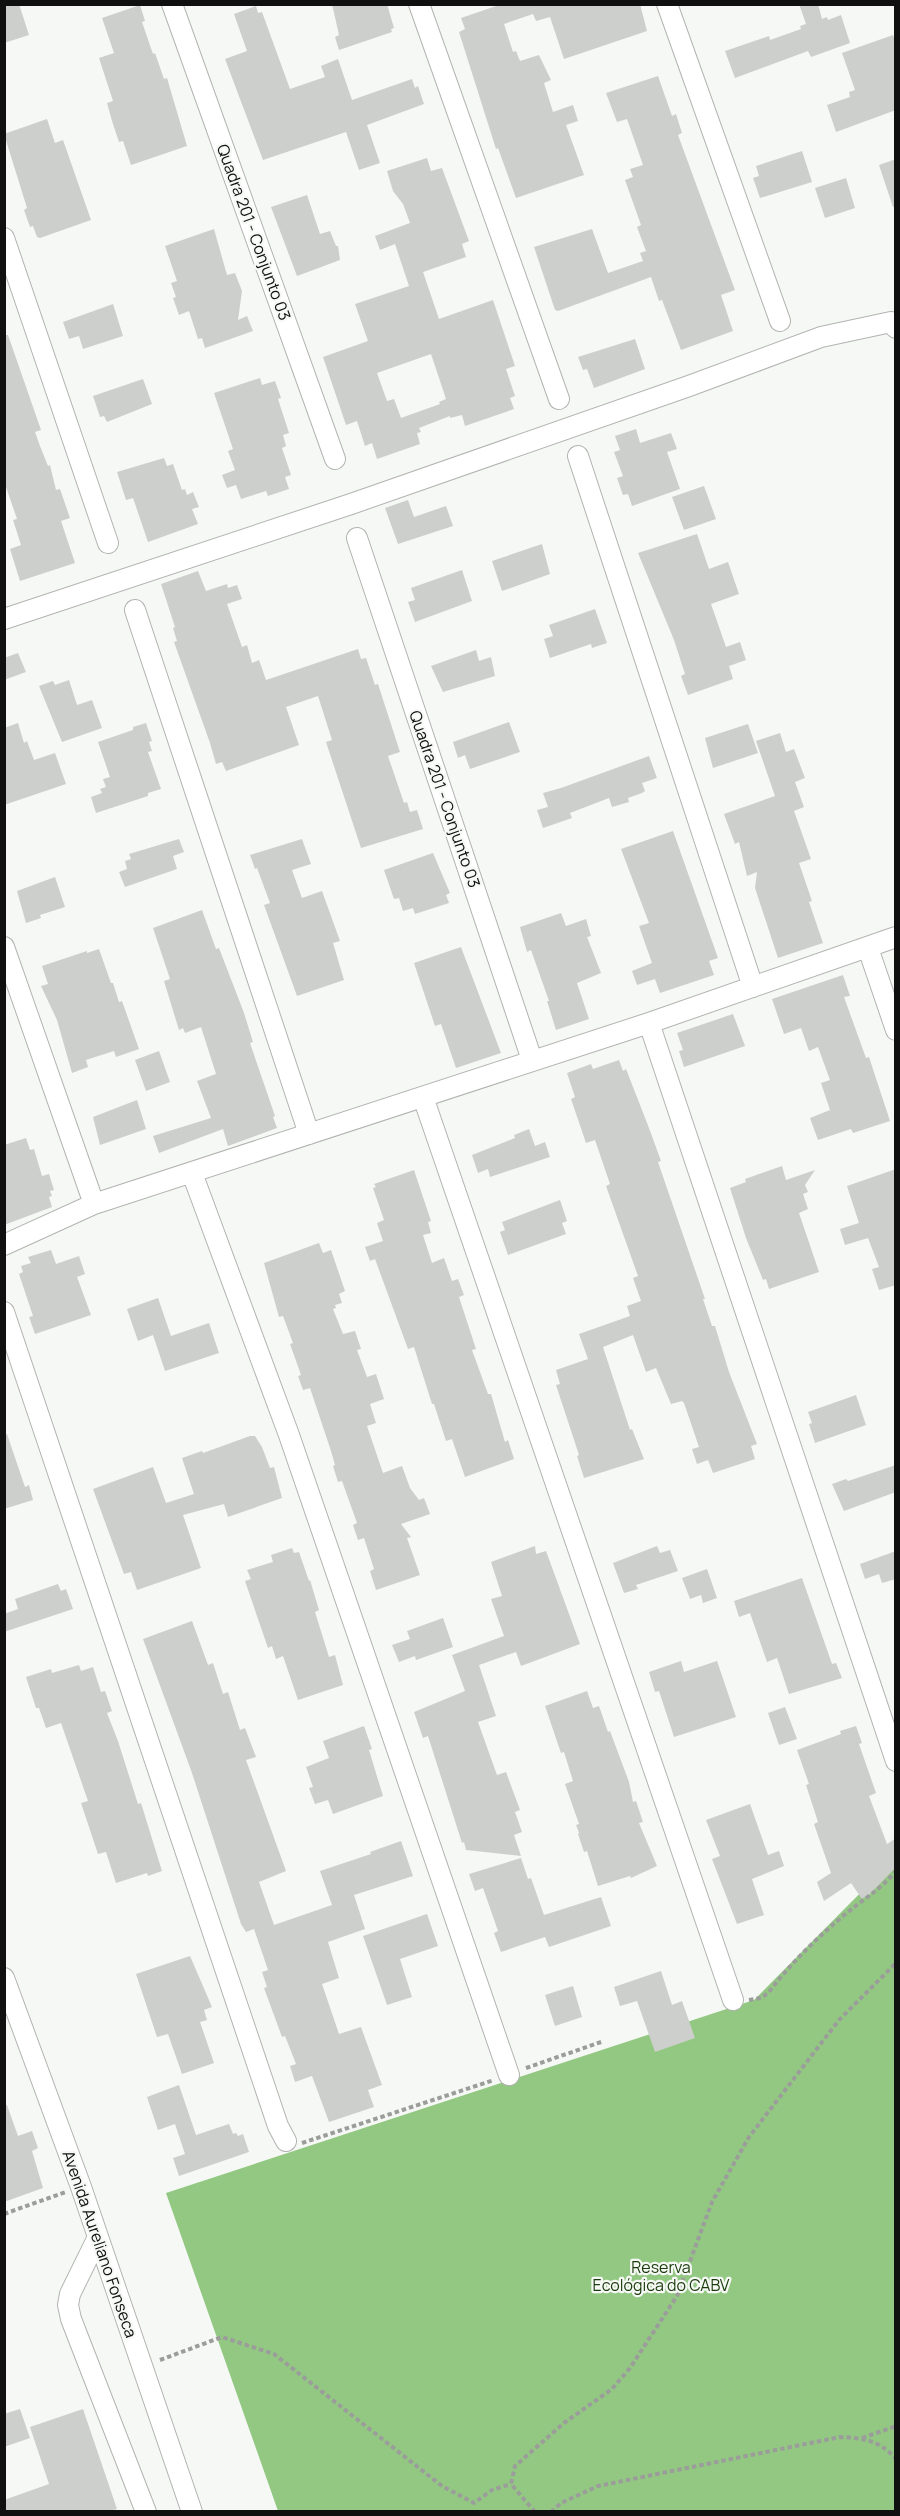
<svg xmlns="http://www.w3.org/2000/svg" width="900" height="2516" font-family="Manrope,sans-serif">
<rect width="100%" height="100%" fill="#f6f8f5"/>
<!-- forest -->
<path fill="#93c882" d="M895,1858V2511H278L166,2193L754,2000Z"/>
<!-- building -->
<path fill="#cdcfcc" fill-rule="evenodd" d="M13,4H19L29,35L4,43V7Z
M332,4H387L394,28L391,29L392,32L339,50L335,37L339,35Z
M502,4H640L647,31L564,59L550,17L536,21L533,14L504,24L513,52L516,51L520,61L539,55L551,80L544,83L553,112L573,105L578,121L566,125L584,175L516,198L498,148L496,149L459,32L465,29L461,18Z
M799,4H818L822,19L827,17L828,20L841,15L850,43L811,57L808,51L735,78L725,51L769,36L770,40L801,29L800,26L806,24Z
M140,5L145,21L142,22L153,54L155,53L164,79L167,78L187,146L131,165L123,141L119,142L112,121L107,103L113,101L99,58L114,53L102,18Z
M256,6L258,13L262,12L290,89L325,77L321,66L338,59L352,100L412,79L415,88L418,86L424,104L367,125L380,163L359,170L346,132L263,160L225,59L247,51L234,14Z
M893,35L896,43V110L836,132L827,105L850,97L849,92L855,90L842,53Z
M658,76L672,116L676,114L682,133L678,135L735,290L721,295L733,331L681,350L662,300L659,301L651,277L558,311L555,310L534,247L592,229L608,273L643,261L640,253L646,251L637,227L641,225L625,180L633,177L630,169L643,165L627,119L617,122L606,93Z
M47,119L55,143L63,140L91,220L40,238L37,237L33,226L30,227L24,210L27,208L4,134Z
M802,151L812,182L760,198L753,178L759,176L756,166Z
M427,158L431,171L442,168L469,241L462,244L466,257L423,272L439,319L493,300L515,366L506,369L515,396L510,398L514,409L465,426L462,415L450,418V416L419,428L421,432L417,433L420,444L377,459L372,443L365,446L357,421L346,425L323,357L368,341L355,304L409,286L395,244L380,250L375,236L410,223L403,204L393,191L387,171ZM431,354L446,399L439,402L440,404L401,418L394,399L387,401L377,373Z
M896,159V206L893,207L879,165Z
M846,178L855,208L825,218L815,188Z
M307,195L320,234L330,231L336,246H338L340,260L297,276L271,207Z
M214,229L227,275L235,273L242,291L238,320L247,316L253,331L205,348L202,338L198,339L189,311L179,315L173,298L176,297L171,283L177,281L165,246Z
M113,304L123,336L83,349L79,336L69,339L63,322Z
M4,335H8L41,430L35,432L40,446L48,466L50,465L56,490L60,489L70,518L61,521L75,563L20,581L10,549L21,545L13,520L17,519L4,481Z
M635,339L645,369L594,388L587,369L583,370L578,357Z
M260,378L262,385L275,381L281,398L278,399L289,433L283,435L286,446L282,448L291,475L285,477L289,489L268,496L266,491L241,499L236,485L227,488L222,475L235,470L228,451L233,449L214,393Z
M143,379L152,404L107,422L104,416L100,417L93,396Z
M636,429L640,443L671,433L677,449L667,452L680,489L632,506L628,494L623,495L617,478L623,476L614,452L620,450L615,436Z
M164,458L167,466L173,464L182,490L185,489L187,495L193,492L199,507L192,509L198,524L148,542L133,498L126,500L117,472Z
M704,486L716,519L684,530L672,497Z
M408,500L414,517L446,506L453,526L398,544L385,508Z
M697,534L709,569L728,562L739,594L711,604L726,647L740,642L746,660L729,666L733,679L688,695L681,676L685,674L674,640L638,553Z
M542,544L550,574L502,591L492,561Z
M462,570L472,601L415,622L408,602L415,600L411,588Z
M198,571L206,591L227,584L228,588L237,585L242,599L227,604L242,647L247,645L252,663L259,660L266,680L358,649L361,659L366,658L375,685L378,684L400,752L388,756L404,803L407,802L410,812L417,810L423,829L361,848L326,742L332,740L318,696L286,707L299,745L226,771L222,762L216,764L210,743L174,642L177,641L173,628L175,627L161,584Z
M595,609L607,643L592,648L591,644L550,658L544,639L553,636L549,625Z
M476,650L479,661L491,657L495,676L443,692L431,666Z
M18,653L26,672L4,680V658Z
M69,680L77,705L92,700L102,728L62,742L39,686L53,681L55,685Z
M509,722L520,752L470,769L465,755L458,758L453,742Z
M18,723L24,743L27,741L34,760L55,753L66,784L4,805V728Z
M146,723L152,741L149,742L152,751L148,752L161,789L148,793V796L96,813L91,797L102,793L100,789L106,787L103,779L110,777L98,742L133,730V727Z
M748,724L758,753L713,768L705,738Z
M780,733L786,752L794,749L805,778L795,782L804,807L794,811L811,859L799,863L812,901L809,902L823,943L778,958L755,888L757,872L747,876L739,842L735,844L724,814L775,796L756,741Z
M649,756L657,778L642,783L645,791L642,793L628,798L629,802L612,807L609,798L570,813L572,818L543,828L537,810L548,807L543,793L561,788Z
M673,831L718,958L709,961L714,975L660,993L655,979L637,985L632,971L652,963L639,926L649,923L621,849Z
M179,839L184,852L173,856L177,869L125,887L119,872L127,869L125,861L131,859L129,854Z
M302,839L311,864L292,870L302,898L322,891L340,941L333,943L344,980L297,996L264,905L270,903L257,868L255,869L250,855Z
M433,853L450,893L446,895L449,903L415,914L413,908L403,911L399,898L394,899L384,870Z
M55,877L65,907L40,915L41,918L26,923L17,891Z
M202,910L216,949L219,948L244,1013L253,1042L250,1043L275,1116L273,1117L277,1128L228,1146L223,1129L159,1153L153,1136L211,1118L197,1081L216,1074L201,1027L185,1033L183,1028L179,1030L164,981L170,979L153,928Z
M561,913L566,926L586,919L591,936L587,937L601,973L577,983L589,1019L556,1030L547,1001H549L531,950L527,952L520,927Z
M461,947L501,1053L456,1068L441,1024L435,1026L414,963Z
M99,949L111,983H113L119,1002L122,1001L139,1049L116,1057L114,1051L86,1060L88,1067L72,1073L57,1020L41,986L48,984L42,966L87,951V953Z
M843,975L850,996L844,997L866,1058L869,1057L890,1121L853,1133L851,1129L818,1140L810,1118L830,1110L821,1083L830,1080L818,1047L809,1051L801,1028L784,1034L772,999Z
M733,1014L745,1046L684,1067L679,1051L683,1050L677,1033Z
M159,1051L170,1082L146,1091L135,1060Z
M619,1060L623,1071L626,1069L649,1128L661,1161L658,1162L705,1299H703L712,1326H715L729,1372L757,1444L751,1446L755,1459L713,1473L708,1460L697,1464L692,1449L699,1447L684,1403L682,1401L671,1404L656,1368L646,1372L633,1335L603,1347L630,1430L632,1429L644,1459L584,1478L577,1456L579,1455L556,1385L560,1384L556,1370L588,1359L579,1334L630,1316L627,1306L641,1301L633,1278L638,1276L606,1186L610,1184L595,1140L586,1143L571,1099L575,1097L567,1073L591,1064L593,1069Z
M137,1100L146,1129L100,1145L93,1117Z
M529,1129L535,1146L545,1142L550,1157L490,1177L488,1169L478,1173L472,1155L515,1138L514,1135Z
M26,1138L30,1150L34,1149L42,1176L49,1174L54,1190L50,1191L52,1196L49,1197L52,1207L4,1225V1145Z
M782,1166L786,1180L815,1170L805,1185L808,1192L803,1194L808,1209L799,1213L819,1272L769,1289L766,1279L763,1280L746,1238L730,1188L746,1182L745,1179Z
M896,1169V1285L879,1290L872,1269L879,1267L868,1238L845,1245L840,1229L859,1223L847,1186Z
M414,1170L431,1221L428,1222L431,1233L423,1235L432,1263L444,1258L452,1281L458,1279L464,1295L459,1297L476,1349L472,1350L488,1394H491L505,1442L508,1440L514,1459L465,1477L452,1439L446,1441L434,1404H432L414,1347L408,1349L375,1259L370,1261L365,1247L383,1241L377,1223L384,1220L373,1188L376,1187L374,1184Z
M560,1200L567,1221L562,1223L566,1234L508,1255L500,1232L505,1230L502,1222Z
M319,1243L323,1253L331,1250L345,1291L339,1294L342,1303L335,1305L336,1308L333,1309L343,1334L355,1331L361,1349L357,1350L367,1377L376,1374L384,1399L370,1404L376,1423L367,1426L383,1473L402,1466L410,1488L419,1500L424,1498L430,1514L401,1524L411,1537L407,1538L420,1575L376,1590L370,1571L374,1569L364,1538L358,1540L353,1525L357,1523L342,1481L338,1482L333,1466L335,1465L331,1451L310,1388L303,1390L298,1376L301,1375L290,1344L293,1343L283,1316L279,1317L264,1263Z
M51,1250L56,1264L79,1256L85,1274L77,1277L91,1315L35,1334L29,1317L33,1316L19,1274L23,1272L21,1266L31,1263L28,1257Z
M158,1298L171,1336L209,1323L219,1353L165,1371L153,1335L138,1341L127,1309Z
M856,1395L866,1425L815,1443L809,1424L812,1423L808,1412Z
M4,1434H7L25,1487L29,1485L33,1500L4,1509Z
M250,1436H255L262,1447L270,1468L274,1467L282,1498L228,1517L224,1504L183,1515L201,1568L137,1590L131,1572L124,1574L93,1489L153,1467L166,1503L194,1494L182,1458L202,1451L203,1453Z
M896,1465V1492L844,1511L832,1484L846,1479L848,1481Z
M535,1546L536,1554L546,1551L580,1644L521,1666L516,1652L479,1665L496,1716L478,1722L497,1775L506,1772L520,1810L515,1812L522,1832L514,1835L521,1856L466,1850L464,1842L462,1843L428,1736L423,1738L414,1712L465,1691L452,1655L504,1636L491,1599L502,1596L491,1562Z
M657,1546L660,1553L670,1550L678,1571L636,1585L638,1589L624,1593L613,1563Z
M292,1548L294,1553L299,1552L309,1581L310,1580L319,1610L315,1612L329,1657L335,1655L343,1685L298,1700L283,1656L276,1659L272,1646L268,1648L245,1581L251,1579L247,1570L273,1562L271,1555Z
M896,1551V1579L882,1583L879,1574L865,1579L860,1564Z
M707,1569L717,1598L703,1603L701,1595L690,1599L682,1578Z
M802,1578L832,1664L836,1663L842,1678L789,1694L777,1658L767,1662L750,1613L739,1617L734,1601Z
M58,1584L61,1591L66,1589L73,1609L4,1632V1614L18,1609L15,1599Z
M443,1618L453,1647L416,1660L415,1656L399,1662L392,1645L410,1639L407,1631Z
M192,1621L208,1665L213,1663L223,1694L228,1692L240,1730L245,1728L256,1757L246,1760L286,1871L259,1882L274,1925L332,1905L320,1871L371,1854L370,1852L401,1841L413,1876L354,1895L365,1929L328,1942L339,1978L322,1984L339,2034L361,2027L382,2085L368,2090L374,2107L329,2122L312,2076L295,2082L290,2066L296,2064L285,2036L282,2037L264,1988L267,1987L262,1972L268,1970L254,1929L246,1932L241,1924L192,1773L143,1639Z
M681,1661L684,1672L717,1661L736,1717L674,1737L659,1691L655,1692L649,1672Z
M79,1665L81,1671L93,1667L101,1692L105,1691L112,1711L107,1713L118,1741L138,1804L141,1803L162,1871L148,1876L147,1873L116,1883L106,1852L98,1854L81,1803L88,1801L61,1723L46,1728L39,1708H36L26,1677L51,1669L52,1673Z
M587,1691L593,1708L599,1706L608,1732L610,1731L629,1782L633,1802L636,1801L643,1822L639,1823L657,1866L631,1878L630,1876L598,1886L587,1851L584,1852L578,1834L579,1833L576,1825L579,1824L565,1784L573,1781L564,1752L561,1753L545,1706Z
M785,1707L797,1739L779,1745L768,1713Z
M364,1726L372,1749L369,1750L383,1796L333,1814L328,1800L315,1804L309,1788L313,1787L306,1767L329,1758L323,1741Z
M856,1726L862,1743L859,1744L876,1793L869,1796L887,1844L896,1838V1867L870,1894L862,1899L851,1883L824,1901L817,1882L831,1873L814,1824L818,1822L806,1785L809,1784L797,1750L841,1734L840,1731Z
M750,1804L768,1855L779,1851L784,1866L752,1879L764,1915L737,1924L712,1859L720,1856L706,1820Z
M521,1858L528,1879L531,1878L544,1915L601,1897L611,1926L549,1947L545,1937L501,1952L494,1933L498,1931L483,1888L475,1891L469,1874Z
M427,1914L438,1946L400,1959L412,1997L387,2005L363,1936Z
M190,1956L212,2007L204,2010L207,2020L200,2022L214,2063L182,2074L168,2034L157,2037L136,1974Z
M661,1971L672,2005L682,2001L695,2038L655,2052L637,2001L620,2006L614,1987Z
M573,1986L582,2017L555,2026L545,1995Z
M179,2085L196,2135L229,2124L233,2134L236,2133L238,2136L243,2134L249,2152L179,2176L173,2158L185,2154L175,2124L158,2130L147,2097Z
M4,2105H7L18,2136L32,2131L38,2148L32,2151L43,2188L4,2202Z
M20,2409L30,2438L4,2447V2414Z
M83,2409L117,2509L109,2511H4V2500L49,2484L30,2427Z"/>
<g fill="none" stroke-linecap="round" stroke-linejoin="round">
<defs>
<path id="minor" d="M172,4L335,459
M419,4L559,399
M667,4L780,321
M4,238L108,543
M578,456L753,987
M357,538L532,1060
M135,610L309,1134
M4,619L351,504L689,386L821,337L891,322L896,328
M4,947L94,1204
M868,948L896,1030
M649,1023L896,1761
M423,1097L733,2000
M192,1173L289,1435L509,2075
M4,1245L94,1204L649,1023L896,937
M4,1312L278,2126L286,2141
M4,1978L81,2187L192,2512
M98,2237L70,2294L68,2305L71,2319L146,2512"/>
</defs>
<!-- minor casing -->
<use href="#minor" stroke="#b2b4b1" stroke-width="22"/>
<!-- path -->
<path stroke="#9b9d9b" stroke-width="4" stroke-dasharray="4.5 3" stroke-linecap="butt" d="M749,2000L761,1998L769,1992C790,1964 817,1938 843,1916C863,1899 878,1892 896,1871
M526,2068L604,2041
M302,2143L494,2080
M4,2214L66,2192
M160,2360L222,2337L274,2354L442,2486L474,2503L492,2490L511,2484
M862,2438L896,2426
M535,2512L511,2484L515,2466L564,2423L612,2389L630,2368L677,2296L712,2202L749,2137L839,2020L896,1963
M551,2512L561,2503L598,2486L840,2437C864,2438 879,2440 896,2459"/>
<!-- minor -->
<use href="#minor" stroke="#fff" stroke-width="20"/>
</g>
<g text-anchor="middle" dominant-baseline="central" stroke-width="4.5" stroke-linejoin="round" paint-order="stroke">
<!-- street labels -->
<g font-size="16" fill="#0f100f" stroke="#f6f8f5">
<text transform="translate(254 232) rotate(70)">Quadra 201 - Conjunto 03</text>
<text transform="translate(445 799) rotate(71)">Quadra 201 - Conjunto 03</text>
<text transform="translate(100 2244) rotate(71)">Avenida Aureliano Fonseca</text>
</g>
<!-- park labels -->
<g font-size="16" fill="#193b0b" stroke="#f6f8f5">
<text x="661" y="2267">Reserva<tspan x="661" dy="18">Ecológica do CABV</tspan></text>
</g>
</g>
<!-- border -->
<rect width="900" height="2516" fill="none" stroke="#0f100f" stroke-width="12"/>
</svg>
